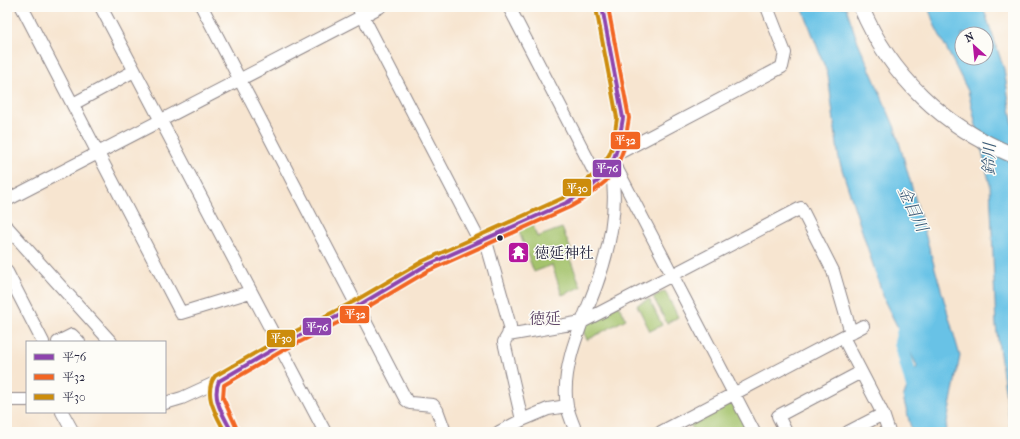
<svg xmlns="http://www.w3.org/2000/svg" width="1020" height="439" font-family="'IM FELL French Canon','Noto Serif JP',serif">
<rect width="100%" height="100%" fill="#fdfcf7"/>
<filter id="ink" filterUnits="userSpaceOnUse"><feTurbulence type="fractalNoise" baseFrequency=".025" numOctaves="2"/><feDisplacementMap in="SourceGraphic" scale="8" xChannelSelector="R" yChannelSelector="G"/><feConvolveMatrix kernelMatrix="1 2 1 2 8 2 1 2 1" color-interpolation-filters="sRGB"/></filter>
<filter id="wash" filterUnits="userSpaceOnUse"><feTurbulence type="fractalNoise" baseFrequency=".012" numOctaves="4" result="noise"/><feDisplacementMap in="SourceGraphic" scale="16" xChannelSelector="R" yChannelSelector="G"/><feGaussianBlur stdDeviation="0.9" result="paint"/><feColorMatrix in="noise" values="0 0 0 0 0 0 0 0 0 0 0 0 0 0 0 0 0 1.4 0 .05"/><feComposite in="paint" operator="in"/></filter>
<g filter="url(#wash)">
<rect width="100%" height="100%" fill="#f7e5d0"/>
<!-- green -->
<path fill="#a4c36c" stroke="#637254" d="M532,223L537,237L562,228L574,257L570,259L581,287L562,295L552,265L534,272L518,229Z
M665,291L678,317L667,323L653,297Z
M649,299L662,325L650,331L637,305Z
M618,305L626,319L587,340L583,331L586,322Z
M732,399L747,428L739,432H694L689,422Z"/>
<!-- water -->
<path fill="#68c2e6" stroke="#457290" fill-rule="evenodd" d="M802,7H846L856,37L895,128L960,356L945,432H912L903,397L917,366L885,302L839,160L828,75Z
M928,7H983L1004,69L1013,126V432H1011L996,326L990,185L968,91L935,26ZM962,34H986V58H962Z"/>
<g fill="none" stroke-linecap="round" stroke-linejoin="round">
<!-- river -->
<path stroke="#68c2e6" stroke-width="14" d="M907,318L901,343L914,391L932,432"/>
</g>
</g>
<g filter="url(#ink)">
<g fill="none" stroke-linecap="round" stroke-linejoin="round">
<defs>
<path id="minor" d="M22,7L181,313L250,292
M101,7L325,432
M202,7L406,400L410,403L433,405L437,410L445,432
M358,7L479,240
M509,7L598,179
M73,104L134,71
M617,154L782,67L785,53L767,7
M611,165L618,171L754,432
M7,200L380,7
M7,227L111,342
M485,238L510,326L508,335L504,342L522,420L499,432
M7,272L43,342
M508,335L582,322L801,208L833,271L851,333
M843,337L883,414L889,432
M58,342L72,335L79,342
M7,400H27
M165,403L182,398L219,381
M62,412L73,432
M522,420L548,409L567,406
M232,432C225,417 209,396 219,381L279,346L356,307L425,266L568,202C605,181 620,161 623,118L602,7
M576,432C573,424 569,415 567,406C560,367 583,321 596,286C610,248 619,207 611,166
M661,432L863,326
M786,432L778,416L861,372
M848,432L883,414"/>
<path id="major" d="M861,7C890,76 944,127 1013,155"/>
</defs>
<!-- minor casing -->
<use href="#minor" stroke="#8c8486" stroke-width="14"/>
<!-- major casing -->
<use href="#major" stroke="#8c8486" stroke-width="17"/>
<!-- minor -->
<use href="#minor" stroke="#fff" stroke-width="12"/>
<!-- major -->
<use href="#major" stroke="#fff" stroke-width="15"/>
<defs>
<path id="bus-1" d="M232,432C224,416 211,399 219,381L279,346L356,307L425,266L568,202L592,186L601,178L614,158L618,146L623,118L602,7"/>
<path id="bus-2" d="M237,429L223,398L224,385L282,351L359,312L428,271L570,207L584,199L606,181L619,161L624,148L629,118L608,7"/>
<path id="bus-3" d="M225,432C217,416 202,394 215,376L276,341L353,302L423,261L565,197L596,173L609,155L613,145L617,118L596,8"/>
</defs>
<!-- bus-1 casing -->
<use href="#bus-1" stroke="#fdfcf7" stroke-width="7"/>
<!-- bus-2 casing -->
<use href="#bus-2" stroke="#fdfcf7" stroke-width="7"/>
<!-- bus-3 casing -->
<use href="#bus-3" stroke="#fdfcf7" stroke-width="7"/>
<!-- bus-1 -->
<use href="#bus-1" stroke="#8e44ad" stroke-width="4"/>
<!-- bus-2 -->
<use href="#bus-2" stroke="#f26522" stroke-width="4"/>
<!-- bus-3 -->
<use href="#bus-3" stroke="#cc8c0c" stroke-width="4"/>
</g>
</g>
<!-- icons -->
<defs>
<symbol id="temple-square" viewBox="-11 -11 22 22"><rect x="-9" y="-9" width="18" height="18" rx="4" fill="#b5179e" stroke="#fdfcf7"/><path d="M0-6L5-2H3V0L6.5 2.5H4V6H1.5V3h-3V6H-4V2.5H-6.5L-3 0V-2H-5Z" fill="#fff"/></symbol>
</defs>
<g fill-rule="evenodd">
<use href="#temple-square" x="506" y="240" width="25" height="25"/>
</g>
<!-- markers -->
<circle fill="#22223b" stroke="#fdfcf7" stroke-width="1.5" cx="500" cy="238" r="3.5"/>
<g text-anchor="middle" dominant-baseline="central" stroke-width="3" stroke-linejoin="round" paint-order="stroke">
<!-- poi labels -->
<g font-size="15" fill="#22223b" stroke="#fdfcf7" text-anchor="start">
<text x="534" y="253">徳延神社</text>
</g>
<!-- water labels -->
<g font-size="16" font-style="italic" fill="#3a5a77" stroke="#fdfcf7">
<text transform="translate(989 159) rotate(-88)">鈴川</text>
<text transform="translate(913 209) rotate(65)">金目川</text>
</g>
<!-- neighbourhood labels -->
<g font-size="16" fill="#624a6b" stroke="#fdfcf7">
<text x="545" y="318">徳延</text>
</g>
</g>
<g stroke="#fdfcf7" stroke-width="1.5">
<rect x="610" y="131" width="31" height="19" rx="4" fill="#f26522"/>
<rect x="592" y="159" width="30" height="19" rx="4" fill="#8e44ad"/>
<rect x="562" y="178" width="30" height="19" rx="4" fill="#cc8c0c"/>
<rect x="339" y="305" width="31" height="19" rx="4" fill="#f26522"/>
<rect x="302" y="317" width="30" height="19" rx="4" fill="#8e44ad"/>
<rect x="266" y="329" width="30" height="19" rx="4" fill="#cc8c0c"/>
</g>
<g font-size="11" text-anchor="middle" font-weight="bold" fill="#fff">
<text x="625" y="144">平32</text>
<text x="607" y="172">平76</text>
<text x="577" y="192">平30</text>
<text x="355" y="318">平32</text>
<text x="317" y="331">平76</text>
<text x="281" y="342">平30</text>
</g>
<!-- margin -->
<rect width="1020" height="439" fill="none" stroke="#fdfcf7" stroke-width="24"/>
<!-- legend -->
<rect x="26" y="341" width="140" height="72" fill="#fdfcf7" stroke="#a5a5ac"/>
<rect x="34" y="354" width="20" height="6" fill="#8e44ad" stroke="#a5a5ac"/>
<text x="62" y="361" font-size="12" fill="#22223b">平76</text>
<rect x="34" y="374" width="20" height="6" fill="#f26522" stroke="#a5a5ac"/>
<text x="62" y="381" font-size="12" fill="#22223b">平32</text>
<rect x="34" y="394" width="20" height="6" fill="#cc8c0c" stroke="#a5a5ac"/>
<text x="62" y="401" font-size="12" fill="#22223b">平30</text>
<!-- north arrow -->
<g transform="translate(974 46) rotate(333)"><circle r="19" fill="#fdfcf7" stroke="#a5a5ac"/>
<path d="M0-3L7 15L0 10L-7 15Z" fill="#b5179e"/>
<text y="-6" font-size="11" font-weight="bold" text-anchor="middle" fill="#22223b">N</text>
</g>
</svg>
